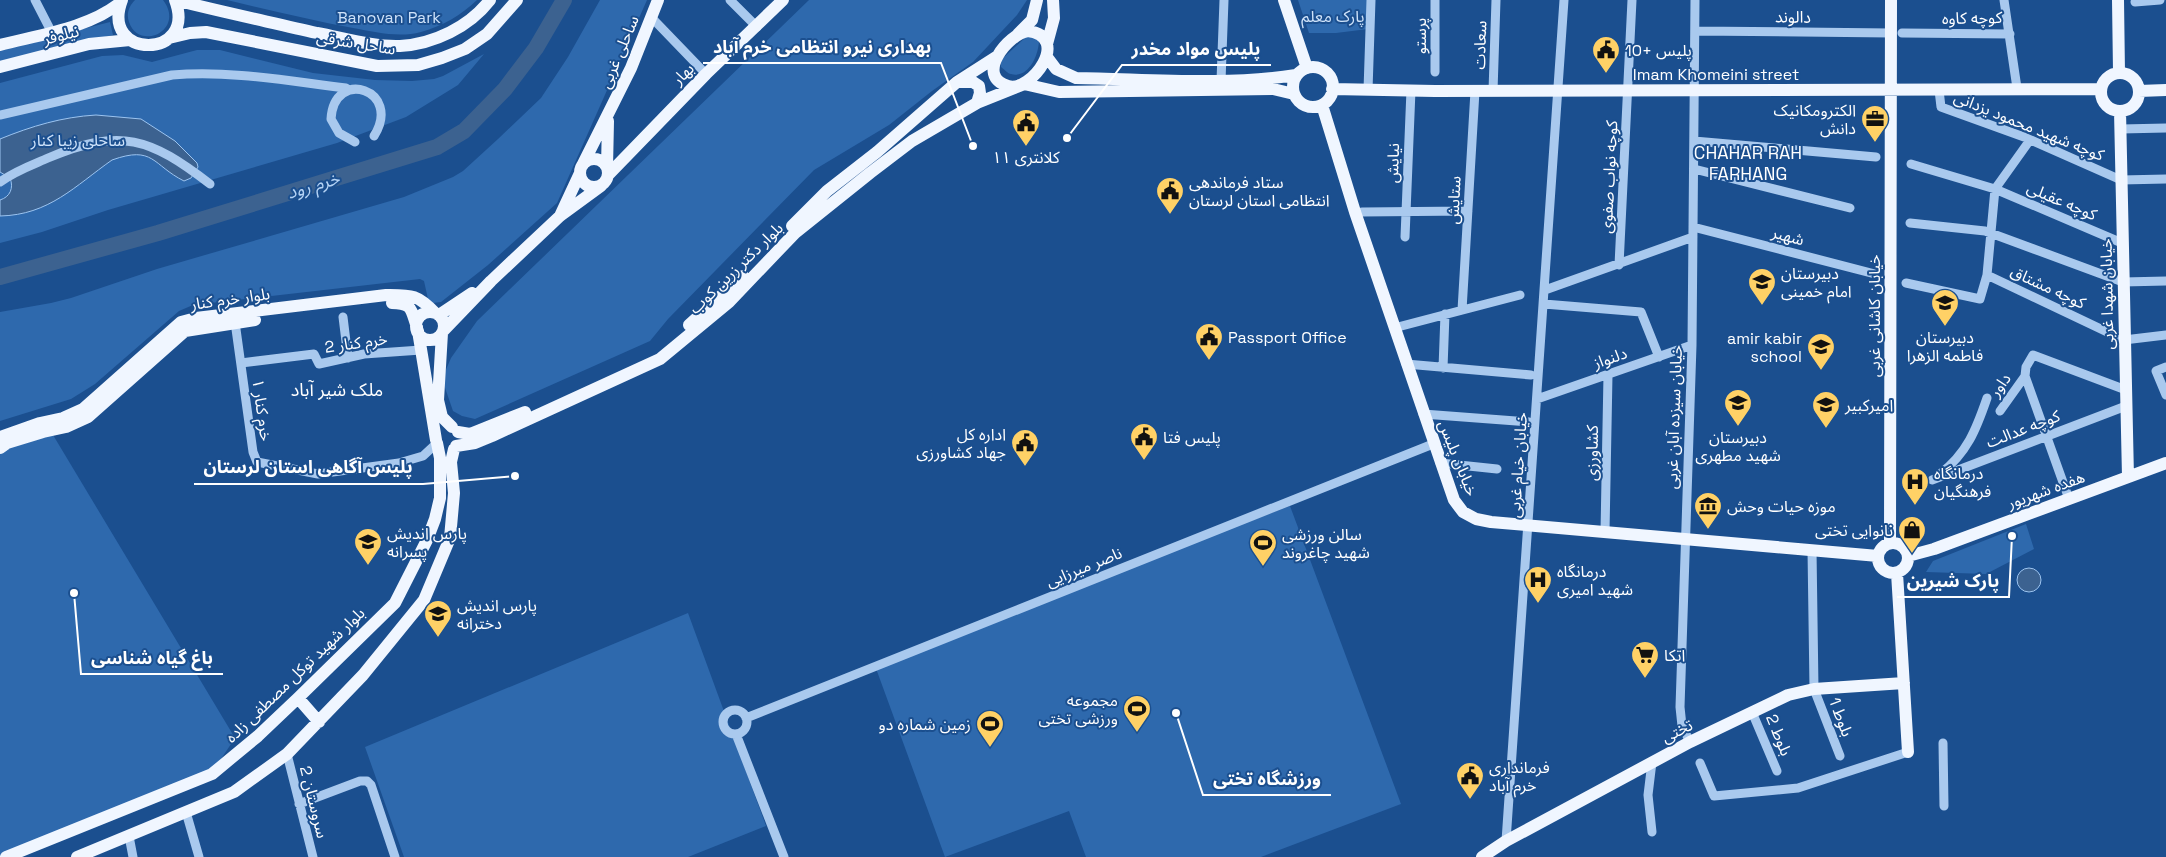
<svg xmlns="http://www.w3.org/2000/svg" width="2166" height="857" font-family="'Space Grotesk','Noto Sans Arabic',sans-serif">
<rect width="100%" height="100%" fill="#1b4f8f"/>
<!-- green -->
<path fill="#2e69ad" d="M135,0H163C186,30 139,52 129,22C126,14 129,6 135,0Z
M227,0H477C461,15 443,26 421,32C399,38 375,32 353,28C311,20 269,10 227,0Z
M600,0H647L557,203L488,265L441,302L433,303L428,299L424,281L420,279L193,305L179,311L95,384L71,399L0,421V312L51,303L71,298L157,269L404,197L453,177L463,171L498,139L541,98L568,57Z
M809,0H1027L1017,15L973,62L932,91L889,125L814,170L668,319L650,341L475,419L462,416L453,411L442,379L451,358L477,321Z
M1298,0H1367L1368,29L1336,33H1309Z
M110,22L113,35L0,63V50Z
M1027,36L1039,40C1039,54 1029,79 1011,74C1008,74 1004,69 1001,67V60Z
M197,50H220L313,73L375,80L412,81L434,79L443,76L484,54L458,85L406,117L337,143L108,210L42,232L0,243V83L102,56L123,55L152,62Z
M50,430L235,738L213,771L0,857V449Z
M1290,506L1401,804L1261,857H1086L1069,811L945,857L874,663Z
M2026,524L2034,549L1986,574L1926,572L1933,561Z
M688,613L766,826L688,857H404L365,747Z"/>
<!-- water -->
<path fill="#3c6290" stroke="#9cc4f0" d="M96,115L141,119L175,141L197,163L198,167L191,178L184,181C152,165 154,145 112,160C75,186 49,215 0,216V200C10,197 14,188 10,178L0,172V139C32,126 62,117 96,115Z
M2017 580a12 12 0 1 1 24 0a12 12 0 1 1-24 0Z"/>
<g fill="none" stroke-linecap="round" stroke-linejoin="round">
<!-- river -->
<path stroke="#3c6290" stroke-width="16" d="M0,277L158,233L437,147L464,131L505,89L536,48L564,0"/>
<!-- minor -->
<path stroke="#a9c9ee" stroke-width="9" d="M35,0L51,31
M730,0L757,27
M2004,0L2017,88
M2135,2L2160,0
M652,18L706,74
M1695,31L1891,33
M1902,33L2010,34
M1435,72V0
M1221,81L1224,0
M1368,90L1371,0
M1939,90L1941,107L2024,137L2121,180L2166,179
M1493,91L1496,0
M0,115L172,75C230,70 288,81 346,88L348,90
M2121,129L2166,128
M1694,141L1876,157
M355,142L339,133L331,119C334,67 403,90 374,136
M1911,164L1995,189L2122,243
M1694,169L1850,208
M0,182C15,171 32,165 48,158C121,127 150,138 210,184
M1362,212L1468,211
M1910,223L1985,231L2123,282L2166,281
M1693,227L1875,274
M1405,237L1411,90
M1619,265L1632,0
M1987,275L2124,340L2166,335
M1906,283L1980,299L1987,275L1995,189L2030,140
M1545,290L1693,237
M1544,304L1641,312L1659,357
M1462,310L1475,91
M343,317L348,358
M235,322L253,452L257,462L318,474L399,463L423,456L437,443
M1394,328L1520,295
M241,363L314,354L319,364L364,354L421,350
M1406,364L1531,375
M2166,367L2156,371L2166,395
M1443,368L1445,314
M1537,399L1692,345
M2000,411L2025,376
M1423,414L1529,422
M1440,463L1497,469
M1940,474C1967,453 1976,430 1987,398
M1932,480L2126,406
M2069,499L2025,376L2026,367L2033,355L2126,390
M1605,532L1608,375
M1812,550L1814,689L1840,756
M723 722a12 12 0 1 1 24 0a12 12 0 1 1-24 0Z
M1752,712L1777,771
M746,718L1433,444
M736,734L784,857
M1690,742L1682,726L1680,707L1692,345L1695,0
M1943,743L1944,806
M287,754L313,857
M1700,763L1714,796L1798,788L1908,752
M299,804L360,781H367L371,785L395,857
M186,812L199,857
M1652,832L1648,795L1652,762
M129,836L133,857
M1506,841L1564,0"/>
<!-- major -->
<path stroke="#f0f6ff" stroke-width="12" d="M122,0C99,60 198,60 175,0
M175,0C222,12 270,22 317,33C344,38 373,47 400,46C434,44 469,27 490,0
M1284,0L1307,68
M2118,0L2119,72
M1028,31C1072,37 1031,93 1008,86C974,76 1008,34 1028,31Z
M1018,34L1032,20L1037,0
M169,38L190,33L206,32L377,66L418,65L442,58L465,49L487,34L517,0
M1047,44L1054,18L1053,0
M0,45C38,35 90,28 121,2
M1047,57L1056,69L1076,78C1148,79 1224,86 1296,75
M0,67L89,44L130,40
M1293 87a20 20 0 1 1 40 0a20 20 0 1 1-40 0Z
M2101 92a19 19 0 1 1 38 0a19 19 0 1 1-38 0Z
M957,82H973L979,86L980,93L977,103
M1024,84L1059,92L1273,89L1294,94
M1332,89L1435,91L2101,89
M2139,91L2166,90
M1322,105L1355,212L1454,500L1463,512L1476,519L1491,522L1878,556
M2120,111L2128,477
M580 173a14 14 0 1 1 28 0a14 14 0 1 1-28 0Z
M582,166L631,68L658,0
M607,167L608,121
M609,174L706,74L783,0
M560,216L580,173
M792,226L827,191L877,152L957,82L996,57
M392,303C413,304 410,308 417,327
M416 326a14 14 0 1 1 28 0a14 14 0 1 1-28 0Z
M439,315L472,293
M689,325L743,276
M418,331L436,440
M443,331L491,281L560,216L601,186
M442,333L438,400L442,417L452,427
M458,432L470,434L525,412
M0,437L40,423L63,418L83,409L181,322L196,318L386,295C411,295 417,294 435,313
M456,446L475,443L492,436L660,359L729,302L795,233L870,173L912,141L977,103L1022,85
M0,448L7,443L43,432L66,427L88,417L185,331L255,320
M1878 558a15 15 0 1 1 30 0a15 15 0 1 1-30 0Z
M1890,543L1891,0
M1908,556L1934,549L2166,463
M1897,573L1908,752
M298,698L319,722
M6,857L212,774L258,736L298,698L395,603L427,540L435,519L440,498V458L437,443
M77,857L234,792L287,754L363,675L424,600L450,538L454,493L451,462L454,449
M1482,857L1506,841L1690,742L1788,695L1814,689L1904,683"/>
</g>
<!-- icons -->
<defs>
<symbol id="civic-pin" viewBox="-11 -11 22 30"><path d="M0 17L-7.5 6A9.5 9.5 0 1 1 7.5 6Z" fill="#ffd166" stroke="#1b4f8f"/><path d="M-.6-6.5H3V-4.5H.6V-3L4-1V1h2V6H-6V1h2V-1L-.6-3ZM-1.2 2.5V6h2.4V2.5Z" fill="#111"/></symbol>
<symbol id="office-pin" viewBox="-11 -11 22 30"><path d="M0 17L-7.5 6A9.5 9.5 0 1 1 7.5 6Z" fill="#ffd166" stroke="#1b4f8f"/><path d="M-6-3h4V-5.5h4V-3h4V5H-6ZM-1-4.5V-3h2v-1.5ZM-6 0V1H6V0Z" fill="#111"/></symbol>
<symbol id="school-pin" viewBox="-11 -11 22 30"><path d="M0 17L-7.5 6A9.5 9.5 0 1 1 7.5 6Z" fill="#ffd166" stroke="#1b4f8f"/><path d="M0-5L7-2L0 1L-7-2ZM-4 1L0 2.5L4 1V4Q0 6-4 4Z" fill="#111"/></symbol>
<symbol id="hospital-pin" viewBox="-11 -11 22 30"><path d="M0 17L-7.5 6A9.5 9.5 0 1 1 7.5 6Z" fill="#ffd166" stroke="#1b4f8f"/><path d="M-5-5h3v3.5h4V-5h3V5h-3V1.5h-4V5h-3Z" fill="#111"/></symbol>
<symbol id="museum-pin" viewBox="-11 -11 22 30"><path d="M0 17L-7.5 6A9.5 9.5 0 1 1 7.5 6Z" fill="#ffd166" stroke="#1b4f8f"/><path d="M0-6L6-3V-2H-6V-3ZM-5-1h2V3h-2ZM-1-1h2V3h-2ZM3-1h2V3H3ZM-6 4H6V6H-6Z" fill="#111"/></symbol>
<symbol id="shop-pin" viewBox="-11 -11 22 30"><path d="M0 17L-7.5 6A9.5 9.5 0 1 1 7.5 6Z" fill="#ffd166" stroke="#1b4f8f"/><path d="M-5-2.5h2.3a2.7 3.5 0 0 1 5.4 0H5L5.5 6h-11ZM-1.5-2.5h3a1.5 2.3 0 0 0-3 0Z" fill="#111"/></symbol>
<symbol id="stadium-pin" viewBox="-11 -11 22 30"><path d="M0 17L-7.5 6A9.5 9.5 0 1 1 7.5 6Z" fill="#ffd166" stroke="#1b4f8f"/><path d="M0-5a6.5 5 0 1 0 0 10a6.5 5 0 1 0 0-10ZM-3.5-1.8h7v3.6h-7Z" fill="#111"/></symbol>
<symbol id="supermarket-pin" viewBox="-11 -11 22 30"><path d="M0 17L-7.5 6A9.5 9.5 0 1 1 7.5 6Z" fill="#ffd166" stroke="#1b4f8f"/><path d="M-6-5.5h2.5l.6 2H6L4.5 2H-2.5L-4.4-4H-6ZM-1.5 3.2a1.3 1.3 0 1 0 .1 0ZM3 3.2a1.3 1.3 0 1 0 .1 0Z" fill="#111"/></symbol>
</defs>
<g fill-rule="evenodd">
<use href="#civic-pin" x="1590" y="34" width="32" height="43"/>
<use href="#office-pin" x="1859" y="103" width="32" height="43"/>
<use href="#civic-pin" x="1010" y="107" width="32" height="43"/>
<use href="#civic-pin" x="1154" y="175" width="32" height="43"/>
<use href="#school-pin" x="1746" y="266" width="32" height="43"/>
<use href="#school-pin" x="1929" y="287" width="32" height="43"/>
<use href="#civic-pin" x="1193" y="321" width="32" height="43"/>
<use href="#school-pin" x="1805" y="331" width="32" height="43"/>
<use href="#school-pin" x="1722" y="387" width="32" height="43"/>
<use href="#school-pin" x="1810" y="389" width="32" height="43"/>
<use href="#civic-pin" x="1128" y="421" width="32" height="43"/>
<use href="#civic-pin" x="1009" y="427" width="32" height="43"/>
<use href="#hospital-pin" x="1899" y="466" width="32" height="43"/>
<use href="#museum-pin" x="1692" y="490" width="32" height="43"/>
<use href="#shop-pin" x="1896" y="514" width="32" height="43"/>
<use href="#school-pin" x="352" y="526" width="32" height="43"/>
<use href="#stadium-pin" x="1247" y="527" width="32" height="43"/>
<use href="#hospital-pin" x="1522" y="564" width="32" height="43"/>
<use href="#school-pin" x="422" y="598" width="32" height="43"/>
<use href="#supermarket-pin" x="1629" y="639" width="32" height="43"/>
<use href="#stadium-pin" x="1121" y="693" width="32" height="43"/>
<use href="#stadium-pin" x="974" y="708" width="32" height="43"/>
<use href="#civic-pin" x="1454" y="760" width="32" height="43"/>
</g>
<g text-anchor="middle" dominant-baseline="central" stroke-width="4" stroke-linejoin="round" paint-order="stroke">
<!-- park labels -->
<g font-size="16" fill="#cfe3fa" stroke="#1b4f8f">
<text x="1333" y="16">پارک معلم</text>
<text x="389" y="17">Banovan Park</text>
<text x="78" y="140">ساحلی زیبا کنار</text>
</g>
<!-- street labels -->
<g font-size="16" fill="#fff" stroke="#1b4f8f">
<text transform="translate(1793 17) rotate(1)">دالوند</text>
<text transform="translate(1972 18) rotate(-1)">کوچه کاوه</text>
<text transform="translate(61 35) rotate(-14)">نیلوفر</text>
<text transform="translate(1420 36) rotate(-90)">پرستو</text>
<text transform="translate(356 43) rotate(9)">ساحل شرقی</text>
<text transform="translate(1480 45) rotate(-88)">سعادت</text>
<text transform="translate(619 52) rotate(-67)">ساحلی غربی</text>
<text transform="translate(683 74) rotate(-45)">بهار</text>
<text x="1716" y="74">Imam Khomeini street</text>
<text transform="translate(2029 126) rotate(22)">کوچه شهید محمود یزدانی</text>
<text transform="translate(1393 163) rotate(-88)">نیایش</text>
<text transform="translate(1609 177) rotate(-87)">کوچه نواب صفوی</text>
<text transform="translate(1454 200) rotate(-87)">ستایش</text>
<text transform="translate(2062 201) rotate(23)">کوچه عقیلی</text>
<text transform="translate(1788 236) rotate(15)">شهیر</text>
<text transform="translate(736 268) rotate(-44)">بلوار دکتر زرین کوب</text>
<text transform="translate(2048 287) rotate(25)">کوچه مشتاق</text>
<text transform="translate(2107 294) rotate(-91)">خیابان شهدا غربی</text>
<text transform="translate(230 299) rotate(-8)">بلوار خرم کنار</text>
<text transform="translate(1874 316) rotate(-90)">خیابان کاشانی غربی</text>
<text transform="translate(356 343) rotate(-8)">خرم کنار 2</text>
<text transform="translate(1610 358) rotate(-19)">دلنواز</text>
<text transform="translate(2000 385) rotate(-55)">داور</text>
<text transform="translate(262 410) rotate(82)">خرم کنار ۱</text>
<text transform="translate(1674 417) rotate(-88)">خیابان سیزده آبان غربی</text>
<text transform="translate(2023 429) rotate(-21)">کوچه عدالت</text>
<text transform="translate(1592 453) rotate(-89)">کشاورزی</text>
<text transform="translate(1458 458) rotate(68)">خیابان پلیس</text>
<text transform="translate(1518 465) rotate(-86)">خیابان خیام غربی</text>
<text transform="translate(2046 490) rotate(-20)">هفده شهریور</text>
<text transform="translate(1084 567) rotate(-22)">ناصر میرزایی</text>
<text transform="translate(295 675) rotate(-44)">بلوار شهید توکل مصطفی زاده</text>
<text transform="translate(1841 717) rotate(69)">بلوط 1</text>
<text transform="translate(1677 731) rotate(-27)">تختی</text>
<text transform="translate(1779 735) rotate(68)">بلوط 2</text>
<text transform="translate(314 802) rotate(76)">سروستان 2</text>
</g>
<!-- poi labels -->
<g font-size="16" fill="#fff" stroke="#1b4f8f" text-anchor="start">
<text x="1625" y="50">پلیس +10</text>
<text x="1856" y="110" text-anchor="end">الکترومکانیک<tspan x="1856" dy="18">دانش</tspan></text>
<text x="1026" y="157" text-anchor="middle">کلانتری ۱۱</text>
<text x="1189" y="182">ستاد فرماندهی<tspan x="1189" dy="18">انتظامی استان لرستان</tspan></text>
<text x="1781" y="273">دبیرستان<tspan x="1781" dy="18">امام خمینی</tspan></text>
<text x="1228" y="337">Passport Office</text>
<text x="1945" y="337" text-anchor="middle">دبیرستان<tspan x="1945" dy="18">فاطمه الزهرا</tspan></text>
<text x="1802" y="338" text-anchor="end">amir kabir<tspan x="1802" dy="18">school</tspan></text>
<text x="1845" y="405">امیرکبیر</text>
<text x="1006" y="434" text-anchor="end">اداره کل<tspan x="1006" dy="18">جهاد کشاورزی</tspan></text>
<text x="1163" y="437">پلیس فتا</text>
<text x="1738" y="437" text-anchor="middle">دبیرستان<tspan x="1738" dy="18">شهید مطهری</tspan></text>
<text x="1934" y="473">درمانگاه<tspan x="1934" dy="18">فرهنگیان</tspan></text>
<text x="1727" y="506">موزه حیات وحش</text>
<text x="1893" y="530" text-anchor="end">نانوایی تختی</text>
<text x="387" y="533">پارس اندیش<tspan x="387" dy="18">پسرانه</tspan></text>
<text x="1282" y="534">سالن ورزشی<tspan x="1282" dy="18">شهید چاغروند</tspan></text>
<text x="1557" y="571">درمانگاه<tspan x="1557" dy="18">شهید امیری</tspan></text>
<text x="457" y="605">پارس اندیش<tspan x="457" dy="18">دخترانه</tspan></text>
<text x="1664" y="655">اتکا</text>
<text x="1118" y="700" text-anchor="end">مجموعه<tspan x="1118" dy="18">ورزشی تختی</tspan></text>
<text x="971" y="724" text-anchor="end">زمین شماره دو</text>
<text x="1489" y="767">فرمانداری<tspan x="1489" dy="18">خرم آباد</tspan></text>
</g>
<!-- neighbourhood labels -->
<g font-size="18" fill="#fff" stroke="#1b4f8f">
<text x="1748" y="152">CHAHAR RAH<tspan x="1748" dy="21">FARHANG</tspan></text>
<text x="337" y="389">ملک شیر آباد</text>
</g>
<!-- water labels -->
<g font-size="18" font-style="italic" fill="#b5d3f5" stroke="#1b4f8f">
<text transform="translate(313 185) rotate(-17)">خرم رود</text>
</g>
</g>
<!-- callouts -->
<path fill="none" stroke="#fff" stroke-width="2" d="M973 146L941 63H703M1067 138L1122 65H1271M515 476L423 484H194M2012 536L2009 597H1897M74 593L81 674H223M1176 713L1203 795H1331"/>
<g fill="#fff" stroke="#1b4f8f" stroke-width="2">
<circle cx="973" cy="146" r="5"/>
<circle cx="1067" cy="138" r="5"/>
<circle cx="515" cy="476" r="5"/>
<circle cx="2012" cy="536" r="5"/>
<circle cx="74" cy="593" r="5"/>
<circle cx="1176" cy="713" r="5"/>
</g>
<g font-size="18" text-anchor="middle" font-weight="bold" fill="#fff" stroke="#1b4f8f" stroke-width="4" stroke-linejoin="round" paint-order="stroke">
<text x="822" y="53">بهداری نیرو انتظامی خرم آباد</text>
<text x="1196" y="55">پلیس مواد مخدر</text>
<text x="308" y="473">پلیس آگاهی استان لرستان</text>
<text x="1953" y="587">پارک شیرین</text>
<text x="152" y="664">باغ گیاه شناسی</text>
<text x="1267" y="785">ورزشگاه تختی</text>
</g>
</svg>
